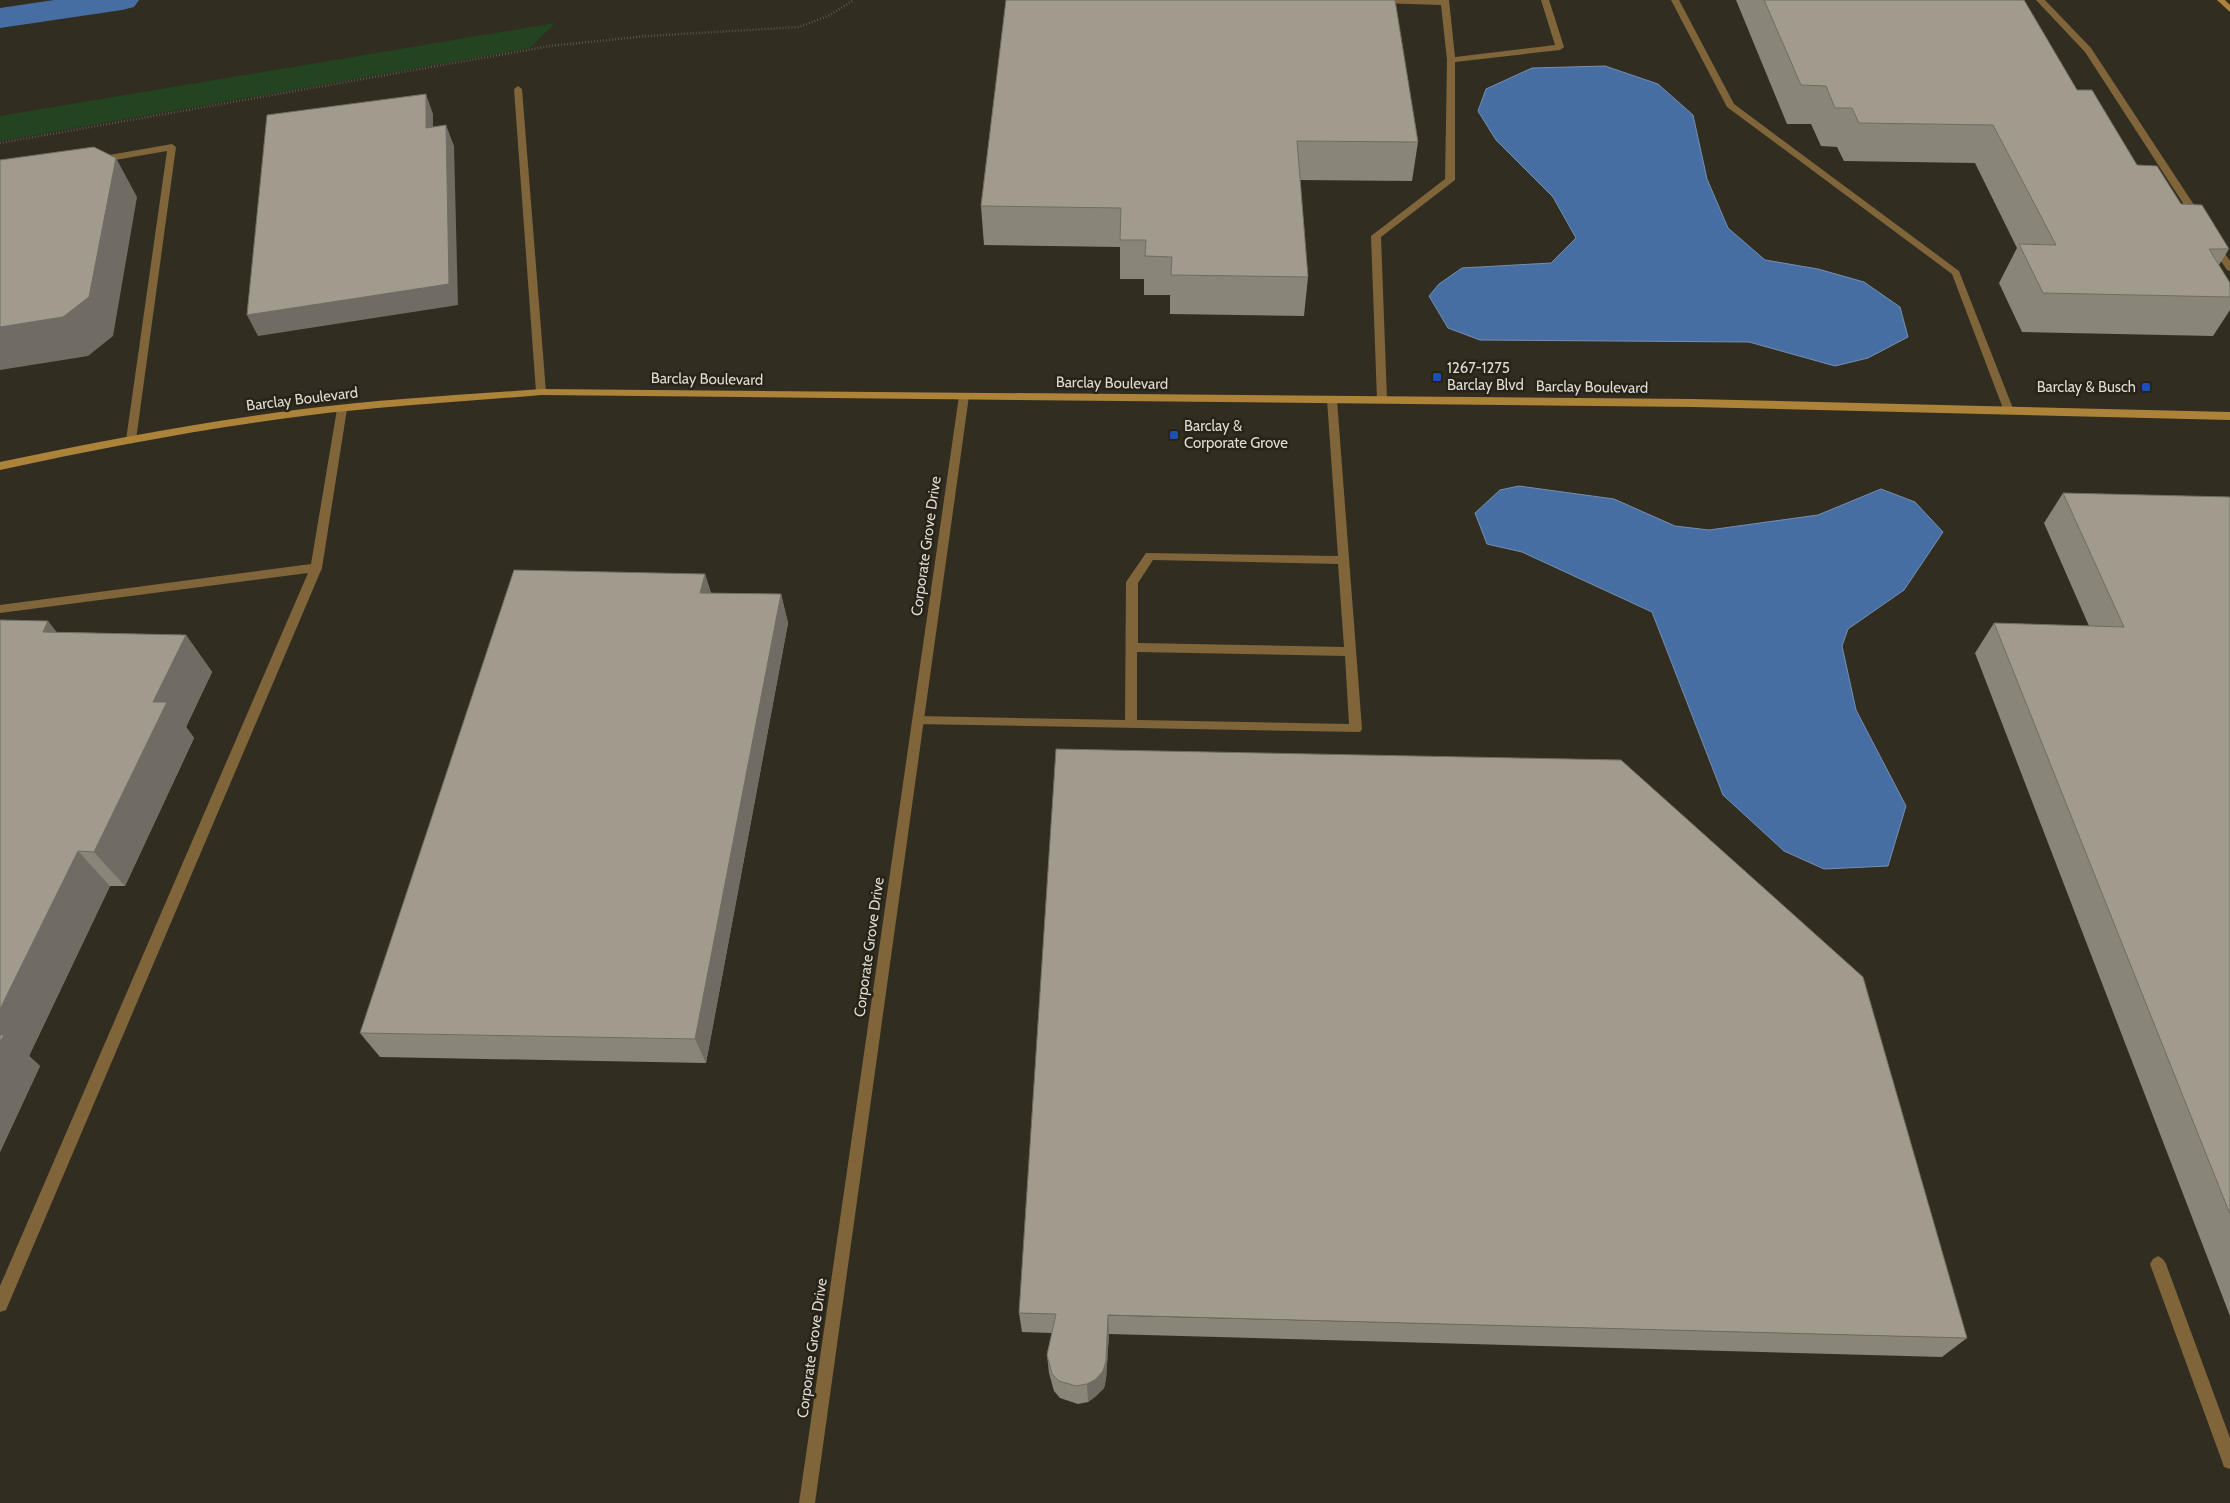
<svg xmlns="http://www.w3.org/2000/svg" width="2230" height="1503" font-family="Cabin,sans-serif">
<rect width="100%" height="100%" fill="#322d21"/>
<!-- green -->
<path fill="#244421" d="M555,23L530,48L0,141V116Z"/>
<!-- water -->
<path fill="#476ea2" stroke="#758fb1" d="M1605,66L1658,84L1693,115L1707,179L1728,228L1765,260L1818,269L1864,282L1900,307L1908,337L1868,358L1835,366L1749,342L1480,340L1448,328L1429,296L1439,284L1462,268L1551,263L1576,238L1553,197L1496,140L1478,111L1486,89L1532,68Z
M1519,486L1614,499L1675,526L1709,530L1818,515L1881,489L1915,502L1943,532L1904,590L1848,629L1842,646L1856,710L1906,806L1888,866L1824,869L1784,851L1723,795L1652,612L1522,552L1487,544L1475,513L1500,490Z"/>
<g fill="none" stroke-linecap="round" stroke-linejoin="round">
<!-- canal -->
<path fill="#476ea2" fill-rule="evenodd" d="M54,0H139L134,7L122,10L0,28V8Z"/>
<!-- path -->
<path stroke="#7e7a70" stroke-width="2.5" stroke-dasharray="0.5 2.5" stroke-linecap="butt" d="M0,143L550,46L647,36L799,27L828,16L854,0"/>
<!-- lane -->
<path fill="#7f6539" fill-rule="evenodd" d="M1376,0H1449L1455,57L1555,45L1541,0H1549L1564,47L1560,50L1455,62V180L1381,237L1387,400L1382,403L1377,400L1371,236L1445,179L1447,60L1441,5L1379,3Z
M1671,0H1679L1734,104L1959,271L2014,411L2013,413H2005L2004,411L1952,274L1727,107Z
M2036,0H2045L2091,48L2202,217L2200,219H2194L2192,217L2085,52Z
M518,86L522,89L546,392L541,395L536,392L514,89Z
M172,144L176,147L136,440L131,444L126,440L167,151L98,163L93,160L98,157Z
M2215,242L2218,243L2230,261V271L2227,270L2210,245Z
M1332,397L1337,400L1362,729L1360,732L914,724L912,721L914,718L918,716L1125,720L1126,582L1146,553L1338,556L1327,400ZM1153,560L1338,564L1344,647L1138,643V583ZM1137,652L1345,656L1349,724L1137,720Z
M342,405L347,409L322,568L6,1310L0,1312V1286L308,573L0,613V605L311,564L337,409Z
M2158,1256L2163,1259L2166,1264L2230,1438V1469L2224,1467L2222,1461L2150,1264L2153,1259Z"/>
<!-- street -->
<path fill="#7f6539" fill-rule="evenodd" d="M964,393L969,396L815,1503H799L959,396Z"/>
<!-- secondary -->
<path fill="#ac8339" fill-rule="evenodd" d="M2217,0H2225L2230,5V12Z
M541,389L1693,399L2230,412V420L1693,407L541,395C461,402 382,406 303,416C201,429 100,448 0,470V462C100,441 201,422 303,409C382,399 462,395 541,389Z"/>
</g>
<!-- wall -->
<path fill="#8a8579" d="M1006,0L1418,142L1412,181L1300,180L1308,277L1304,316L1170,314V295H1144V279H1120V247L984,245L981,206Z
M1736,0H2024L2077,90L2137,165L2229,249L2219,265L2230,283V310L2213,336L2022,332L1999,283L2017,248L1975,163L1844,161L1837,147L1821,146L1811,124H1787Z
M2063,493L2230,497V1316L1975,653L1994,623L2089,626L2044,523Z
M705,574L711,593L781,594L788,623L706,1063L380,1057L360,1033Z
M0,620L57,632L186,635L212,672L186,727L194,738L125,886H110L29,1056L40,1066L0,1152Z
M1019,1313L1967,1338L1942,1357L1109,1334L1106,1379L1104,1388L1096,1396L1088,1402L1078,1404L1060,1398L1054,1391L1049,1373L1047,1355L1052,1333L1022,1332Z"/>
<!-- shaded-wall -->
<path fill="#716c63" d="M426,94L433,114V149L426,128Z
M446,125L454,146L458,305L258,336L247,315Z
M116,158L137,197L113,336L88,356L0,370V327Z
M705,574L714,604L700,593Z
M781,594L788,623L706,1063L695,1039Z
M48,621L78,659L43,632Z
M186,635L212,672L186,727L194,738L125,886L94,852L153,702Z
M78,851L110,886L29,1056L40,1066L0,1152V1009Z
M1108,1315L1109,1334L1106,1379L1104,1388L1096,1396L1088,1402L1087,1384Z"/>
<!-- building -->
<path fill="#a19b8d" stroke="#716c63" d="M1006,0H1395L1418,142L1297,141L1308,277L1171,275L1172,257L1145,256L1146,240H1120L1121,208L981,206Z
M1764,0H2024L2077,90H2092L2137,165L2157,166L2181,204L2202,205L2229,249H2209L2230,283V297L2043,293L2019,244L2056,245L1993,125L1859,123L1852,108H1835L1826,86L1801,85Z
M426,94V128L446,125L449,284L247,315L267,115Z
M94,147L116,158L89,297L63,317L0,327V160Z
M2063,493L2230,497V1214L1994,623L2124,627Z
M514,570L705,574L700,593L781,594L695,1039L360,1033Z
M0,620L48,621L43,632L186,635L153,702H167L94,852L78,851L0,1009Z
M1056,749L1621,760L1863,977L1967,1338L1108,1315L1106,1361L1103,1371L1096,1379L1087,1384L1076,1386L1059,1381L1052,1374L1047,1355L1056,1314L1019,1313Z
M0,1035H4L0,1042Z"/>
<!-- markers -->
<g fill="#1a4fb4" stroke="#282318" stroke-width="2">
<rect x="1432" y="372" width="10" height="10" rx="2.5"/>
<rect x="2141" y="382" width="10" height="10" rx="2.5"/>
<rect x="1169" y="430" width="10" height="10" rx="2.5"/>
</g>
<g text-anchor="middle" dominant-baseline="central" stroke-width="5" stroke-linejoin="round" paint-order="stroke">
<!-- poi labels -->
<g font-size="15" fill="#dfdcd4" stroke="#282318" text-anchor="start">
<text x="1447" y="368">1267-1275<tspan x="1447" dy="17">Barclay Blvd</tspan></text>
<text x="2136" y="387" text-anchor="end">Barclay &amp; Busch</text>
<text x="1184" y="426">Barclay &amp;<tspan x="1184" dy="17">Corporate Grove</tspan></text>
</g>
<!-- street labels -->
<g font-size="15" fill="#dfdcd4" stroke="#282318">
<text transform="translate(707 379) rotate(1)">Barclay Boulevard</text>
<text transform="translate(1112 383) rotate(1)">Barclay Boulevard</text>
<text transform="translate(1592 387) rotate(1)">Barclay Boulevard</text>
<text transform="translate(302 399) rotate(-7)">Barclay Boulevard</text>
<text transform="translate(926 546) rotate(-82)">Corporate Grove Drive</text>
<text transform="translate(869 947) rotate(-82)">Corporate Grove Drive</text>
<text transform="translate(812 1348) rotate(-82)">Corporate Grove Drive</text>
</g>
</g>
</svg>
